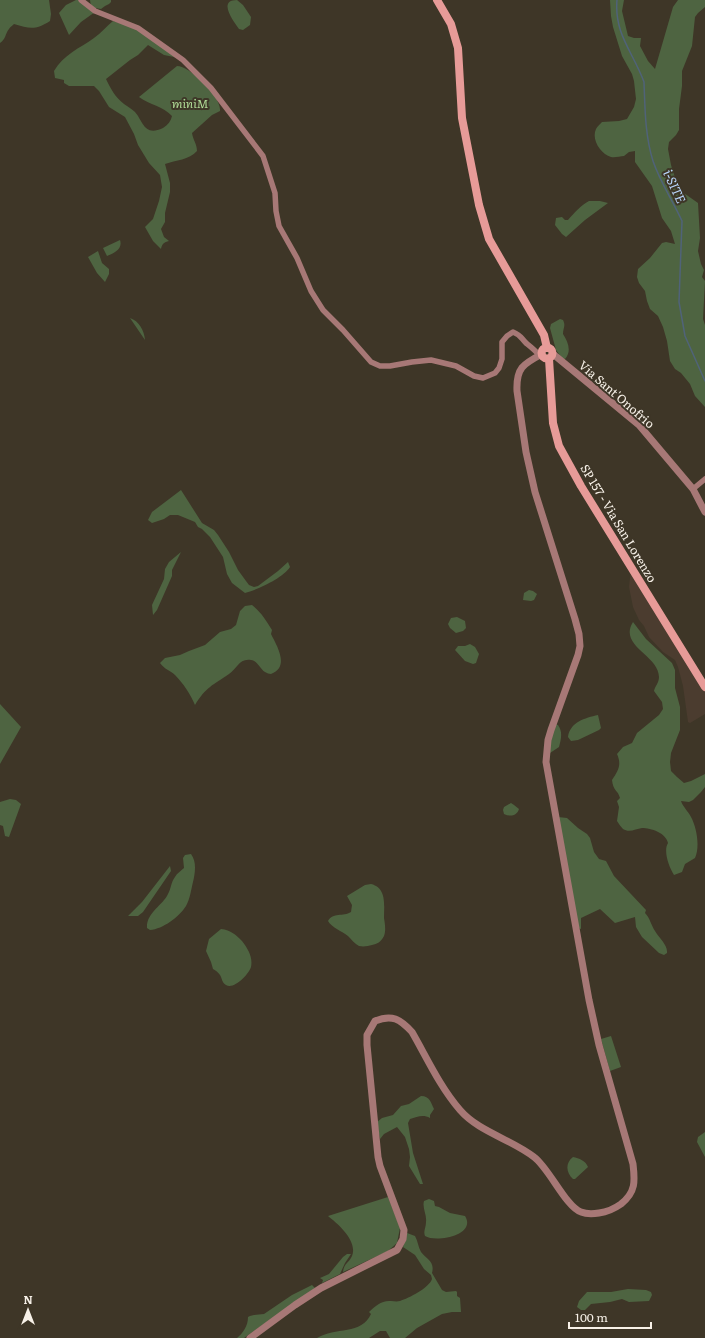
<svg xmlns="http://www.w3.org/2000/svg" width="705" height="1338" font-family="Literata,serif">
<rect width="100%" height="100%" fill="#3e3627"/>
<!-- industrial -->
<path fill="#4b3c2f" d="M631,569L705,688V714L690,723L688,722L683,686L678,667L675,660L663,652L649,637L644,626L639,620L633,607L629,587Z"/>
<!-- green -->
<path fill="#4e6441" d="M0,0H49L51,14L50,21C36,30 30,29 14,24C13,25 10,27 9,29C5,34 6,39 0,43Z
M76,0H79L95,12L81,22L69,35L59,13L66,5Z
M90,0H111V2L109,4L105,6L101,9L95,8L91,6Z
M237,0L243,5L251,17L250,25L243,30L239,29C234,22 217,0 237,0Z
M610,0H624L622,11L628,36L634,38H641L640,46L648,61L655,69L673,7L678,0H705V7L698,13L695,17L692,46L682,71V86L679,109V130L676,135L669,142L668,149L671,165L677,184L681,191L698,203L700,238L698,251L701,264L704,270L702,277L705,281L703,319L705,325V407L695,396L690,384L681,373L675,369L670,361L667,341L663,327L658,316L650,309L647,301L645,291L639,283L637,277L638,269L650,258L662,243L666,242L675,244L671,231L662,218L652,186L635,162V151L629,152L624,156C620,156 615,158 611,157C601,154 591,140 596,129C597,127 600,124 602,122L619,121L627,119L634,107L636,99L634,81L632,74L622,56L613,27L611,16Z
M113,21L139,29L179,58L164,55L148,45L138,55L130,60L106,79C111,89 115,97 124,104C128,107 132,109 135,112C143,121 144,137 163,128C168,125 171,121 172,116C163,106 150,105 139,97L177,66C190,66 222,97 220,111L212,115L192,133C193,140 197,144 197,151C189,160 176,160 165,164L170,183V192L165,213V222L161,229L164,237L169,241C164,242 162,244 161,249L153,241L145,227L153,219L159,201L162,187L160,175L149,163L138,145L134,134L125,117L109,107L99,91L94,86H69L64,83V80L55,78L54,71C63,55 80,48 94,38C101,33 107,26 113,21Z
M589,201H600L608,203L585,220L566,237L562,234L555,225L556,218L562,217L565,220H568C574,213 581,205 589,201Z
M120,240C123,249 114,253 107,256L103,248Z
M98,251L102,263L109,269V274L105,282L97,273L88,257Z
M130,318C139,321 144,330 145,340Z
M560,319L563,320C566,326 563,328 563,334C568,342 572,351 565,359L562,358L556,350L550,328L551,324Z
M181,490L202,523L214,530L218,535L229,552L238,570L246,581L249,585L254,587L258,586L278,571L288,562L290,567C283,578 257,590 245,593L232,583L227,574L223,557L210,537L202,529L198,527L195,522L178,515H170L164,519L152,523L148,520L152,512Z
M181,552L172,570V576L157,610L153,615L152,605L164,579L165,569L169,562Z
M529,590L533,591L537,594L534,600L531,601L523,600L524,593Z
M252,605C261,612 266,620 272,630L271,634C277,646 290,667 271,674C269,674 267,673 265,672C260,669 258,661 251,660C239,658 237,669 229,674C213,685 206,687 195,705C191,695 183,683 175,675C171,671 164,669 160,663L165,658L180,655L189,651L205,645L220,632L231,629L236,625L240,611L245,606Z
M457,617L465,621L466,628L463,631L456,633L450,628L448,624L451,618Z
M633,622L646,639L672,663L675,670V688L680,707V730L671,753L670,762L671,771L677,777L684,783L691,781L705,774V787L701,792L693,800L689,802L681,801C683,807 688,811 691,817C697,828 700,847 695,858L685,864L682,872L674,875C669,867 663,851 668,843C666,833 651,828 642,828C636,829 629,833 623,829C621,827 619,824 617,821L619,807L617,801L620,798C618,790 613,791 612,780C618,771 622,765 617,754L623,747L632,743L637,733L659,715L663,709L662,702L654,691C655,686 659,683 659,677C659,655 618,646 633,622Z
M470,644L475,647L479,654L476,663L473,664L465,661L455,650L458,646H465Z
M0,704L21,727L0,764Z
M598,715L601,728L599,730L578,740L571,741L568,737C570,722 585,718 598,715Z
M555,724L558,725C563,732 561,739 559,747L550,753V741Z
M10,799L16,800L21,804L9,837L5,836L3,826L0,825V802Z
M511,803L514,805L519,809C517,816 510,817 504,814L503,810L504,807Z
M558,817L567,818L578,828L587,834L590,838L594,852L599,859L606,861L614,876L646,910L645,913C650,918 651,925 655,931C659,938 668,945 667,953L664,955L659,953L642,937L636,927L635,917L615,923L600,909L581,918V929L578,928Z
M191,854C197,862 195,873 193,882C191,890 190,899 186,906C179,917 163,929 150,930L147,928C146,913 163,905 168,894C171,889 171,882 175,877C177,873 181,871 184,868L183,858L185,855Z
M170,866L171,871L143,912L138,916H128L142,902Z
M371,884C387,888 384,905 384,918C385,924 386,931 384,936C381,942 377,944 372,945C368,946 364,947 359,946C355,944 351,939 348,936C342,931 332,928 328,921C333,912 343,917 351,912L352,905L347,896L365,885Z
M221,929C231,930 236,935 242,941C248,949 253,957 251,967C249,974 234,990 226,985C222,983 222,978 220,975C218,972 215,970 213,969L211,962L206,951L209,939Z
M611,1036L621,1067L610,1071L601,1039Z
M421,1096C430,1096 431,1103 434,1109L430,1115V1118C423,1114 417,1117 410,1119L408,1123L413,1153L423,1184H420L409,1166L410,1157L409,1149L405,1137L397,1127L384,1134L380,1139L377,1122L382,1118L393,1115L401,1106L409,1104Z
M705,1132V1157L697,1142L698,1137Z
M573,1157C579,1158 586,1161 588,1167L575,1179H573C566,1173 565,1163 573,1157Z
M388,1197L400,1228L397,1243L388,1251L343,1272C344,1263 349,1263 352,1256C358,1241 338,1224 328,1216Z
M429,1199L434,1201L435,1206L439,1207L450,1213L465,1216C477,1235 436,1243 425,1236C423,1231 426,1228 426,1222C427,1215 422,1208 424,1201Z
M407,1233L415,1236C418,1241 418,1247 421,1252C427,1260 435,1261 432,1273L442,1290L446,1292L456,1291L457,1292V1296L460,1298L461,1312H452L442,1314L417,1328L405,1338H390L386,1331H380L369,1338H317C335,1327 362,1335 371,1314L369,1312C375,1306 382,1300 391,1301C394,1301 396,1302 400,1301C409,1298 429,1288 432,1279L431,1275L424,1269L415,1255L403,1247Z
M347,1254H351L345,1263L340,1274L322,1283L323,1280L320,1278L329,1274L343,1257Z
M312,1285L315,1288L244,1338H237C243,1333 248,1326 248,1317C253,1314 258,1315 264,1314L292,1295Z
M628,1289L646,1290L651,1292L652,1295L649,1301L629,1302L622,1299L610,1302L591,1304L585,1310H581L577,1307L579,1301L587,1292H611Z"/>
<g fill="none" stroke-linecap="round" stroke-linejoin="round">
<!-- stream -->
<path stroke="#506379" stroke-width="1.5" d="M617,0C614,34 633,52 644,82C645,108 645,136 653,161C660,182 673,201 682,221L679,302L685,336L705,381"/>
<!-- minor -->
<path stroke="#a77876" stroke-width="5.5" d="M81,0L95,11L138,28L183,60L211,88L263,156L275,193L276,211L279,226L297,258L311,291L323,310L343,330L371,362L380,366H390L412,362L431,360L456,366L474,376L483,378L495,373L499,368L502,359V342L507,336L513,332C521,335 521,338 526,343C531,347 535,350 539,355
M693,489L705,479"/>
<!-- tertiary -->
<path stroke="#a77876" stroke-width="7" d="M553,354L639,425L693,489L705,512
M250,1338L295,1305L321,1288L397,1250L403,1239L404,1230L380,1166L378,1157L367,1045V1035L375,1021C392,1014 400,1019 412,1032C427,1058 440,1087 460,1110C479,1132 511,1139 534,1157C549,1168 566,1207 581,1212C586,1214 593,1214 599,1213C607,1212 614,1209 621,1204C636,1192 635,1181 633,1164L599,1045L589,1000L546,762L548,740L551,730L578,655L580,646L579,634L575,619L535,492L526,452L517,391C516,368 523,364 542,354"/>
<!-- secondary -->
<path stroke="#e79b98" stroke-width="8" d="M437,0L451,24L458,48L462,118L479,205L489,239L544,335L547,348
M541.5 353a5.5 5.5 0 1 1 11 0a5.5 5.5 0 1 1-11 0Z
M549,359L553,423L559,446L581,486L705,687"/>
</g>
<g text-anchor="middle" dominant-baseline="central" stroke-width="4" stroke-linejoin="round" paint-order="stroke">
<!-- park labels -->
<g font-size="12" font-style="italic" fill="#b0dc97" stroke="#3e3627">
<text x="190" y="103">miniM</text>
</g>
<!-- street labels -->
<g font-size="12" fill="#f7f1e8" stroke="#3e3627">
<text transform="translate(617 394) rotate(41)">Via Sant'Onofrio</text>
<text transform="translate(619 523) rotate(59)">SP 157 - Via San Lorenzo</text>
</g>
<!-- water labels -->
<g font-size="13" font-style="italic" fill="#b9d6fc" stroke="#3e3627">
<text transform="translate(675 186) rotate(65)">i-SITE</text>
</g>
</g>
<!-- north arrow -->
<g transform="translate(28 1310)" stroke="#3e3627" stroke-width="3" paint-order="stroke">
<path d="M0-3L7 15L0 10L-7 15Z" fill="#f7f1e8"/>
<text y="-6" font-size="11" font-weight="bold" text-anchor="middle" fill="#f7f1e8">N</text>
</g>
<!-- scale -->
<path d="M569 1322v6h82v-6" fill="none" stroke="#f7f1e8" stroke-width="2"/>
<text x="575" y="1322" font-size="12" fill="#f7f1e8" stroke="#3e3627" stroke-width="3" paint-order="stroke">100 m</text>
</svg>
